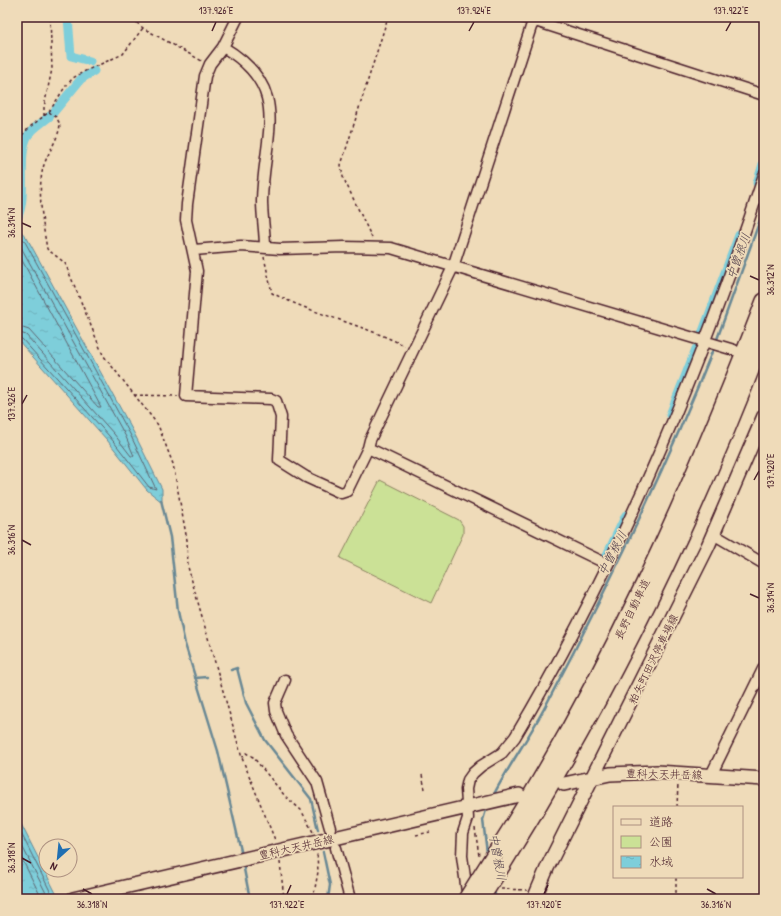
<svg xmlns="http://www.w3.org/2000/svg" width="781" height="916" font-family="'Patrick Hand','Klee One',sans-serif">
<defs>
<pattern id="water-ripples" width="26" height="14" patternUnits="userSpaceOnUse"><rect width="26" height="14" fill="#7eceda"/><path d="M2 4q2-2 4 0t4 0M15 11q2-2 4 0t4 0" fill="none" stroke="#6eb0bb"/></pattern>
</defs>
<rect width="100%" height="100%" fill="#efdbb9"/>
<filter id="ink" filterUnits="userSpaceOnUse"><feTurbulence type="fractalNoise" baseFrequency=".025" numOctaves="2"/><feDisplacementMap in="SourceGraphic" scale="8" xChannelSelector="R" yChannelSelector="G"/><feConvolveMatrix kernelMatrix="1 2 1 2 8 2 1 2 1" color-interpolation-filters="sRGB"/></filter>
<g filter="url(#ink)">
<!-- park -->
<path fill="#cbe196" stroke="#8a8060" d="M380,480L459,520L463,526V534L431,603L340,558Z"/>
<!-- water -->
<path fill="url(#water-ripples)" stroke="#698894" d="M17,227L27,238L134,433L162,489V502L147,490L107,440L17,339Z
M17,816L59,899H17Z"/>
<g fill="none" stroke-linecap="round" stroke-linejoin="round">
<!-- shore -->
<path stroke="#5f6571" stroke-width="1" d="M17,233L24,240L130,434L156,489L149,487L110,437L22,339L17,337
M17,240L126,437L134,456H131L114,434L26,335L17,332
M17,251L101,407H98L29,330L17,326
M17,825L54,899
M17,836L49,899
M17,849L42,899"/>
<!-- stream -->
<path stroke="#698894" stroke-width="2.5" d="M716,342L764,209
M161,500L170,537L178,611L185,644L218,751L242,855
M231,670L237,668L246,703L265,740L311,799L318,830
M195,678L207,677
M493,796C509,765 530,736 546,705C608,588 665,470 714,347
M487,807L483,820L487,853
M323,852L330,885L328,899
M243,864L250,899
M494,890L496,899"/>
<!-- canal -->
<path stroke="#7eceda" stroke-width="9" d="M68,17L71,56L90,61
M53,113L81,79L94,71
M757,183L764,161
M17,218C28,198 17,157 27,137C31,129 43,122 50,116
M702,334L739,235
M670,415L696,349
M607,555L626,515"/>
<defs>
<path id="minor" d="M238,17L223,47L210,64L205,76L187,204L186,220L197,271L186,396L271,399L276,401L281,417L279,460L306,477L341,493L347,491L368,448L370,440L453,267L531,27L537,17
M523,17L764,95
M223,47C294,89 263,136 262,201C262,217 265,232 265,247
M194,250L241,246L280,249L344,247L391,248L734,350
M368,448L607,564
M713,534L764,564
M285,680L275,703L276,711L286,735L317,782L330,828
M711,775L764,667
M336,848L350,899
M468,899L462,856L463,833L468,818L466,789L468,780L473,773L481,766L502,753L515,737C620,561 700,369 764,175"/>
<path id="major" d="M564,784L610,774L657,772L764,779
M73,899L519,795
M534,899L548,866L708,546L764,416"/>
<path id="highway" d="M495,853C606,680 690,493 764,301
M499,871C605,702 693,523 764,337"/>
</defs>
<!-- minor casing -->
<use href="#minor" stroke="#4a1f2b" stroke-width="13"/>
<!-- major casing -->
<use href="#major" stroke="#4a1f2b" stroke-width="16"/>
<!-- highway casing -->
<use href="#highway" stroke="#4a1f2b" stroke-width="18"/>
<!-- path -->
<path stroke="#4a1f2b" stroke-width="1.5" stroke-dasharray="3 3" stroke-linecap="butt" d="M137,17L136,22L143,28L202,61
M49,112L56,117L60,124C59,139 47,153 43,168C37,192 43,225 47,249L65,263L103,355L158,425L173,464L187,540L188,567L242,758L275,840
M44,116V107L52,69L50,17
M17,146L22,135L31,126L49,112L65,87L73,78L83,72L123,54L143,28
M372,238L343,177L341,165L388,17
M264,257L272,293C315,315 362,324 405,346
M134,395L178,396
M242,758L246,753L253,757L285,796L301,810L313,832
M422,775L425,789
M677,807L678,783
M475,828L479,856
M416,835L430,832
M280,862L284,899
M501,889L527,890
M313,899L318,872L317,853
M676,899V877"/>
<!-- minor -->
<use href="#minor" stroke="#efdbb9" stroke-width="10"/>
<!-- major -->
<use href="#major" stroke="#efdbb9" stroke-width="13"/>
<!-- highway -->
<use href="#highway" stroke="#efdbb9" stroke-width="15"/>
<defs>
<path id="highway-bridge" d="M466,899L495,853
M481,899L499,871"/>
</defs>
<!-- highway-bridge casing -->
<use href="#highway-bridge" stroke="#4a1f2b" stroke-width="18" stroke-linecap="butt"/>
<!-- highway-bridge -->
<use href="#highway-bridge" stroke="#efdbb9" stroke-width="15"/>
</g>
</g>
<!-- ticks -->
<path fill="none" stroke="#4a1f2b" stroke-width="1.5" d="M212,31L216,22M469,31L474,22M726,31L731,22M22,223L31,227M750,276L759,280M22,404L27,395M754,480L759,471M22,540L31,545M750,594L759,598M22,858L31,863M83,889L92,894M707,889L716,894M287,894L291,885M544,894L548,885"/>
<g text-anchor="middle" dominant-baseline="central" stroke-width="3.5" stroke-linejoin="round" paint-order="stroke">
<!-- street labels -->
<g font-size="11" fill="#4a1f2b" stroke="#efdbb9">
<text transform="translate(632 609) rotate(-64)">長野自動車道</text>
<text transform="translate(653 659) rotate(-64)">粕矢町田沢停車場線</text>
<text transform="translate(664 774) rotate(1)">豊科大天井岳線</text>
<text transform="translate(296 847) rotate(-13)">豊科大天井岳線</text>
</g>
<!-- water labels -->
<g font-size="12" font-style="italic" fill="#54424e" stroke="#efdbb9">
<text transform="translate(738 256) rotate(-70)">中曽根川</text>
<text transform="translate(612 553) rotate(-63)">中曽根川</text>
<text transform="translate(498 857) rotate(80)">中曽根川</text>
</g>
</g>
<!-- margin -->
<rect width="781" height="916" fill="none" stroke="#efdbb9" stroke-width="44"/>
<!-- legend -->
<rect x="613" y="806" width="130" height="72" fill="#efdbb9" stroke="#ad9080"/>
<rect x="621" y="819" width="20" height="6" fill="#efdbb9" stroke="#ad9080"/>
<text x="649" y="826" font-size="12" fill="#4a1f2b">道路</text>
<rect x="621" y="836" width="20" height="12" fill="#cbe196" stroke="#ad9080"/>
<text x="649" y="846" font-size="12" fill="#4a1f2b">公園</text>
<rect x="621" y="856" width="20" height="12" fill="url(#water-ripples)" stroke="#ad9080"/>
<text x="649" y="866" font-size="12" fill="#4a1f2b">水域</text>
<!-- north arrow -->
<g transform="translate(58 858) rotate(207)"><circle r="19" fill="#efdbb9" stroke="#ad9080"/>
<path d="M0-3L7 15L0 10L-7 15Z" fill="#1f6fb2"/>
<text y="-6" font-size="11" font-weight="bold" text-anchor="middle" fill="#4a1f2b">N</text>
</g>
<rect x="22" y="22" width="737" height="872" fill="none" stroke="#4a1f2b" stroke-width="1.5"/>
<g font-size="10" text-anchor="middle" fill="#4a1f2b">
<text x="216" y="14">137.926°E</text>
<text x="474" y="14">137.924°E</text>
<text x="731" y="14">137.922°E</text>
<text transform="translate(11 223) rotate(-90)" y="4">36.314°N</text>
<text transform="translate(770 280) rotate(-90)" y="4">36.312°N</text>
<text transform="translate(11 404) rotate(-90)" y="4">137.926°E</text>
<text transform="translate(770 471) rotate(-90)" y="4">137.920°E</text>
<text transform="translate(11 540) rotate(-90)" y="4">36.316°N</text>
<text transform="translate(770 598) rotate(-90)" y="4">36.314°N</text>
<text transform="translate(11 858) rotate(-90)" y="4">36.318°N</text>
<text x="92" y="908">36.318°N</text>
<text x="287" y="908">137.922°E</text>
<text x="544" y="908">137.920°E</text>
<text x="716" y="908">36.316°N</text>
</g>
</svg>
